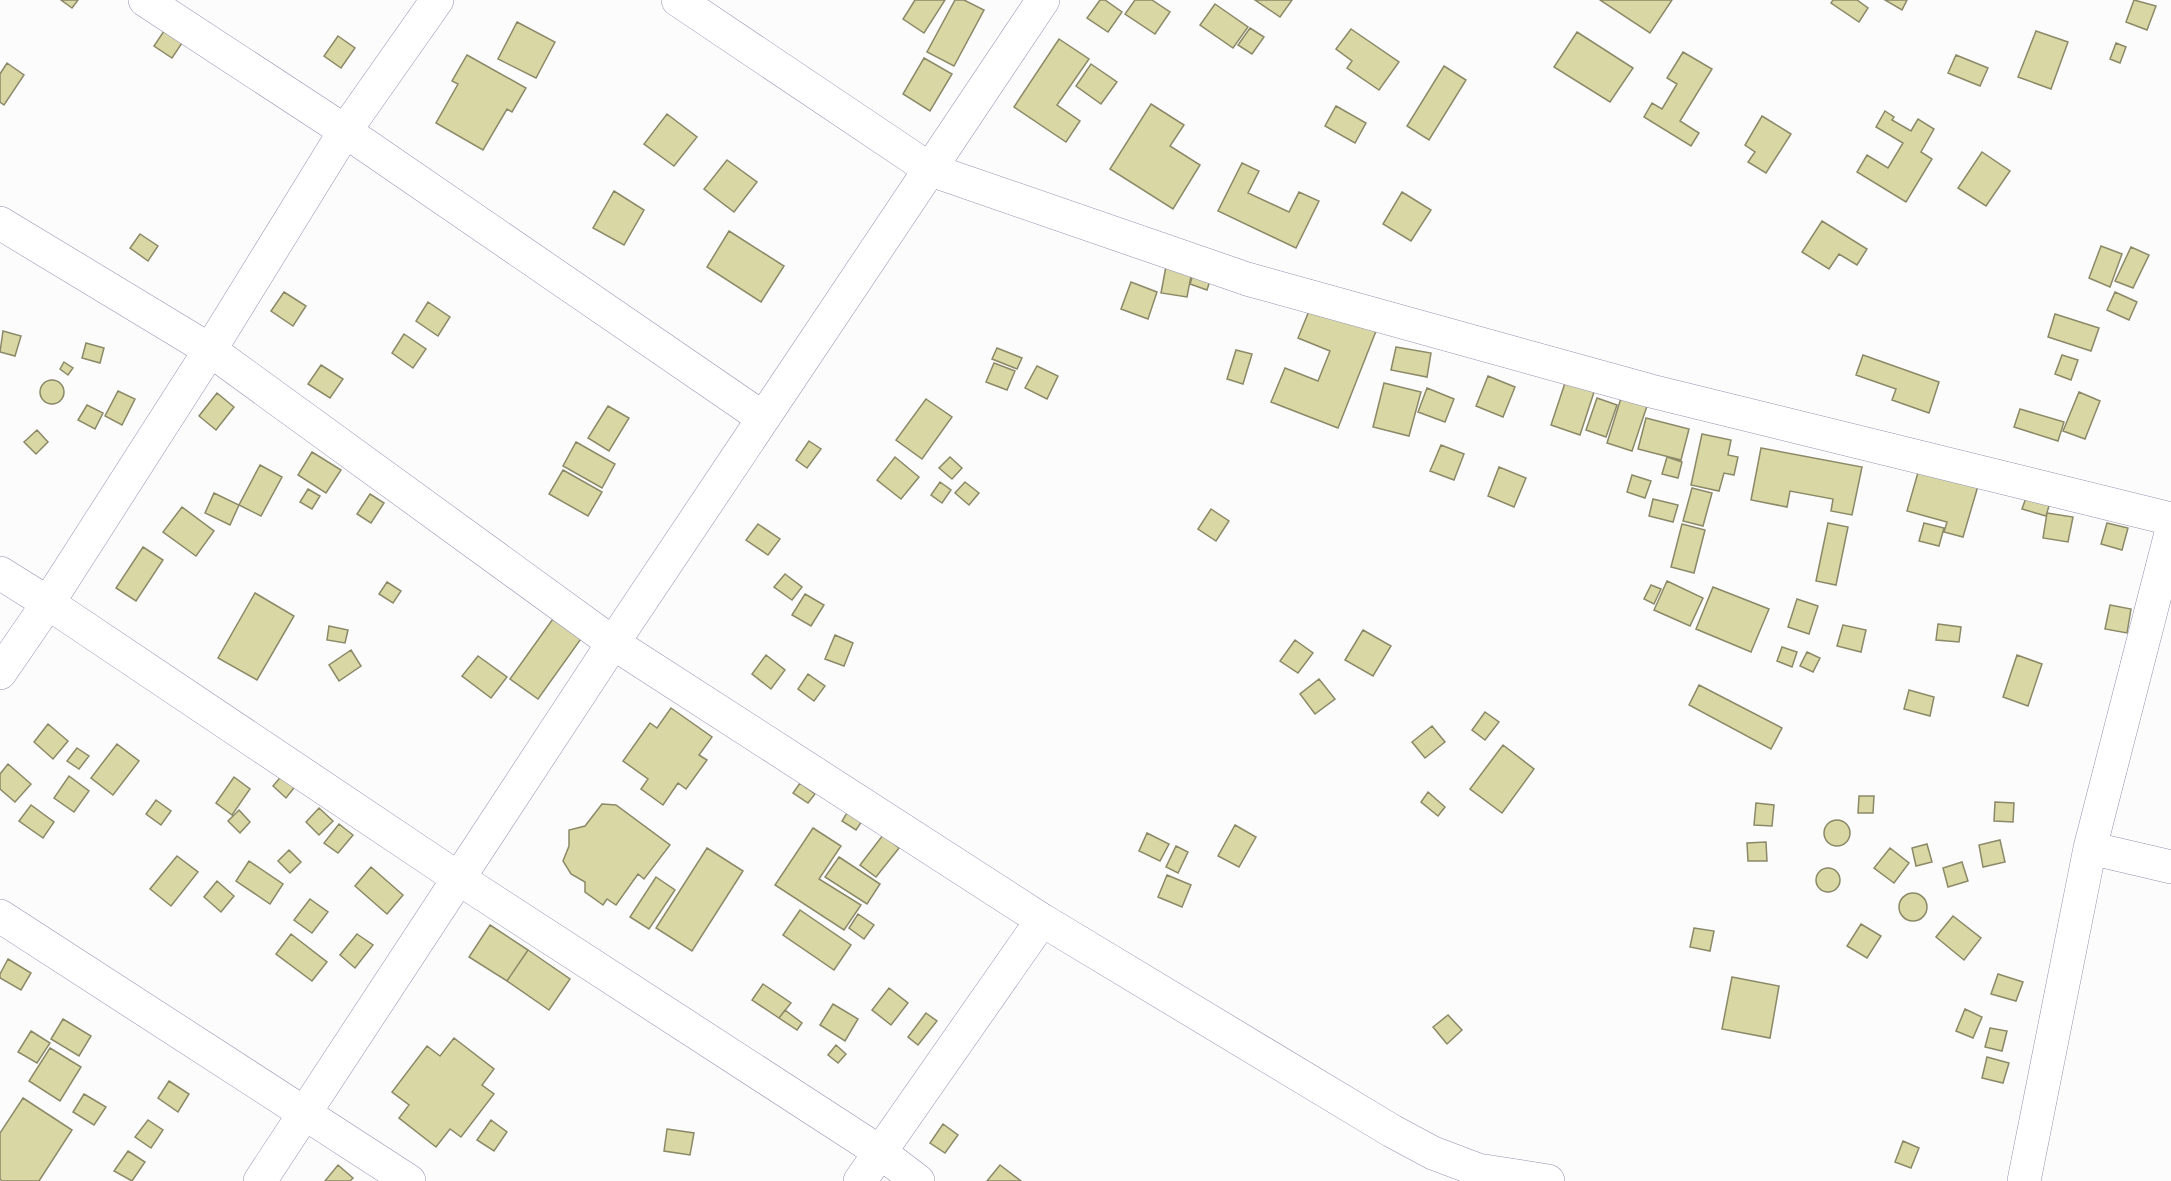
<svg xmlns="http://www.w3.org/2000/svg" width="2171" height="1181" font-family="'Roboto Condensed',sans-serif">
<rect width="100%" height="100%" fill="#fcfcfc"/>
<!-- building -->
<path fill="#d9d7a4" stroke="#8b8967" stroke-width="1.5" d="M61,0H78L72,8Z
M915,0H945L924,33L903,19Z
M955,0H964L984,10L954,66L927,52Z
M1100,0H1105L1122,12L1108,32L1087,18Z
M1135,0H1152L1170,12L1155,34L1125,14Z
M1255,0H1292L1280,17Z
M1600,0H1672L1650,33Z
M1833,0H1857L1868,8L1859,22L1831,3Z
M1885,0H1907L1902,10Z
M2134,0L2156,6L2147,30L2126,22Z
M1215,4L1248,27L1233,48L1200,25Z
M517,22L555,42L536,78L498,59Z
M1250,28L1264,37L1252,54L1238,45Z
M1351,29L1399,62L1379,90L1347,68L1352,61L1336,49Z
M164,31L182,43L172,58L154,46Z
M2036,31L2068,42L2051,89L2018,77Z
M1577,32L1633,68L1610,102L1554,67Z
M338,36L355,48L341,68L324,56Z
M1059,39L1089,59L1057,105L1080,121L1066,142L1014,107Z
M2116,43L2126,47L2120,63L2110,59Z
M1683,52L1712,69L1680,121L1699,133L1691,146L1644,117L1652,103L1662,109L1677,84L1667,78Z
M467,55L526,88L512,112L507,109L483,150L436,123L458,84L452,81Z
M1956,55L1988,68L1980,86L1948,73Z
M924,58L952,74L930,111L903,94Z
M7,63L24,75L4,105L0,102V74Z
M1091,64L1117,82L1101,104L1076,86Z
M1444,66L1466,80L1429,140L1407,126Z
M1151,104L1184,125L1170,146L1200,165L1173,209L1110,169Z
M1336,106L1366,123L1355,143L1325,126Z
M1885,111L1894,117L1892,120L1911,131L1918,119L1934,129L1921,152L1932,159L1906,202L1857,172L1867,155L1888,168L1903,143L1876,127Z
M667,114L697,137L674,166L644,144Z
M1762,116L1791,134L1766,173L1748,162L1755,152L1745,145Z
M1982,152L2010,171L1986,206L1958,188Z
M727,160L757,182L734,212L704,189Z
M1242,163L1259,171L1248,193L1289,212L1299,192L1319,201L1296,248L1218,211Z
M614,191L644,210L624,245L593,228Z
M1402,192L1431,210L1411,241L1383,224Z
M1822,221L1867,249L1857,265L1839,254L1829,269L1802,252Z
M729,231L784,266L761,302L707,267Z
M140,234L158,246L148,261L130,248Z
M2101,246L2122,254L2110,287L2089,278Z
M2131,247L2149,255L2133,288L2115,281Z
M1167,261L1193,266L1187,297L1161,293Z
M1195,268L1212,274L1207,290L1190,284Z
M1131,282L1157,292L1148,319L1121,309Z
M284,292L306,306L293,326L271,311Z
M2115,292L2137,302L2129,320L2107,310Z
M1313,301L1378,326L1338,428L1271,402L1285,368L1318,381L1330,351L1298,338Z
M428,302L450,317L438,336L416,321Z
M2055,314L2099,328L2091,351L2048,337Z
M3,331L21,336L15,356L0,352Z
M404,334L426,349L413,368L392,353Z
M86,343L104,348L100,363L82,358Z
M1396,347L1431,353L1427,377L1391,370Z
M997,348L1022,358L1017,369L992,359Z
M1236,350L1252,354L1243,384L1227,379Z
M1863,355L1939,382L1929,413L1892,400L1896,389L1856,375Z
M2062,355L2078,360L2071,380L2055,374Z
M64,362L73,368L68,375L60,369Z
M994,363L1015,371L1007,390L986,382Z
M321,365L343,379L330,398L308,384Z
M1037,366L1058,376L1047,399L1025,388Z
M1488,376L1515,387L1503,417L1476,406Z
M1567,377L1596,386L1580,435L1551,425Z
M40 392a12 12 0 1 1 24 0a12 12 0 1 1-24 0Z
M1384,383L1421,392L1409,436L1373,427Z
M1427,388L1454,399L1445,422L1418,412Z
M118,391L135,399L122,425L105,416Z
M2079,392L2100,401L2085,439L2063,431Z
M217,393L234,407L216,430L199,416Z
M1597,398L1617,405L1606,437L1586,430Z
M1621,398L1647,406L1632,451L1607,443Z
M926,399L952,417L922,459L896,440Z
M87,405L103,413L95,429L78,420Z
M608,406L629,418L609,451L588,438Z
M2020,409L2064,422L2058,441L2014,427Z
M1646,418L1689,429L1681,460L1638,449Z
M37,430L48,442L36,454L24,442Z
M1702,434L1731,440L1728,455L1738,457L1734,475L1724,473L1719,491L1691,485Z
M809,441L821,449L807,468L796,460Z
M576,442L615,464L602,488L563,466Z
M1441,445L1464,454L1454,480L1430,471Z
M1761,448L1862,467L1852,515L1831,511L1833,499L1790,491L1787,507L1751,500Z
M312,452L341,470L326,493L298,475Z
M895,457L919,477L901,499L877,480Z
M950,457L962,468L952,479L939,468Z
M1667,457L1682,462L1678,478L1662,474Z
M260,465L282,477L261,516L239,505Z
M1499,467L1526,478L1514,507L1488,496Z
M1919,469L1978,486L1963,537L1944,532L1947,522L1907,511Z
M563,470L602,492L588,516L549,494Z
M1632,475L1651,481L1645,498L1627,492Z
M940,482L951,490L942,503L931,495Z
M965,482L979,493L969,505L955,493Z
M1692,488L1712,493L1703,526L1683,521Z
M308,489L320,496L312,509L300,502Z
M2028,492L2051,499L2046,516L2022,509Z
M214,493L239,505L230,525L205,513Z
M370,494L384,503L371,523L357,514Z
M1653,499L1678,505L1673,522L1649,516Z
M182,507L214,531L196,556L163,532Z
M1211,509L1229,521L1216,541L1198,529Z
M2047,513L2073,517L2068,542L2043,538Z
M1828,523L1848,527L1836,585L1816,581Z
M1924,523L1944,528L1939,546L1919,541Z
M2107,523L2128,528L2122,550L2101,544Z
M758,524L780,539L768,555L746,540Z
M1682,524L1705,530L1694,573L1671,567Z
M143,547L163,560L136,601L116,588Z
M785,574L802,587L792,600L774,587Z
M1667,581L1703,598L1690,626L1654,610Z
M387,582L401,591L393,603L379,594Z
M1651,585L1661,589L1654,604L1644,599Z
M1713,587L1769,609L1751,652L1696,629Z
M255,593L294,616L257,680L218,658Z
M805,594L824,605L811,626L792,615Z
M1797,599L1818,606L1809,634L1788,627Z
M2110,605L2131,609L2127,633L2105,629Z
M555,616L583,636L538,699L510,679Z
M1938,624L1961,627L1959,642L1936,640Z
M1843,625L1866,630L1861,652L1837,646Z
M329,626L348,630L345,643L327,640Z
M1363,630L1391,646L1373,676L1345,660Z
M835,635L853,643L844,666L825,659Z
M1295,640L1313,653L1298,673L1280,661Z
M1782,647L1797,652L1792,667L1777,661Z
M351,650L361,666L339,681L329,665Z
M1807,652L1820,658L1813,672L1800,666Z
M766,655L785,670L771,689L752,674Z
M2017,655L2042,664L2028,706L2003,697Z
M478,656L507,677L491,698L462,676Z
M808,674L825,686L814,701L798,689Z
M1319,679L1335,699L1315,714L1300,694Z
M1699,685L1782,728L1771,749L1689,705Z
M1909,690L1934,697L1930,716L1904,709Z
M671,708L712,737L699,755L707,760L686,789L678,783L663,805L641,789L648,779L623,761L650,723L657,728Z
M1485,712L1499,722L1485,740L1472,730Z
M48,724L68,741L53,759L34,742Z
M1432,726L1445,742L1425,758L1412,742Z
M117,744L139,761L113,795L91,778Z
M1503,745L1534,769L1502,813L1470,789Z
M77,748L89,756L79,769L67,761Z
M8,764L31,784L15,802L0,789V774Z
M284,773L297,784L286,798L273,786Z
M69,776L89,791L74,812L54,798Z
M234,777L250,789L232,815L216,803Z
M800,783L815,794L808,803L793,793Z
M1428,792L1445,807L1438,816L1421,802Z
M1859,796H1874L1873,813H1858Z
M156,800L171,811L161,825L146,814Z
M1995,802L2014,803L2013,822L1994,821Z
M1756,803L1774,805L1772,826L1754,825Z
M602,804L616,805L670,845L644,879L638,874L616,905L607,899L603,905L585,892V882L571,874L563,861L569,846V830L585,826Z
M31,805L54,822L43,838L19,821Z
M319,808L333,821L319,835L306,822Z
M850,808L864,818L856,830L842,821Z
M239,810L250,822L240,833L228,821Z
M1824 833a13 13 0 1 1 26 0a13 13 0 1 1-26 0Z
M339,824L353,835L338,853L324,843Z
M1235,825L1256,837L1239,867L1218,856Z
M813,828L841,846L819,879L861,905L844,930L775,885Z
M1147,833L1169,844L1160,861L1139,851Z
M883,835L899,848L876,877L860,865Z
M2000,840L2005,862L1983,867L1979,845Z
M1766,842L1767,861H1748L1747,843Z
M1927,844L1932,862L1916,866L1912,848Z
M1176,846L1188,852L1178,873L1166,867Z
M707,848L743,871L692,951L656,928Z
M1890,848L1909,863L1894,883L1874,868Z
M289,850L301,862L290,873L278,861Z
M177,856L198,872L171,906L150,889Z
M839,857L880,884L867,904L825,877Z
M249,861L283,884L270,904L236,881Z
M1962,862L1968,881L1948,887L1943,868Z
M371,867L403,895L387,914L355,886Z
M1816 880a12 12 0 1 1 24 0a12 12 0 1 1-24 0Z
M1167,875L1191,885L1182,907L1158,897Z
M656,877L675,890L649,929L630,917Z
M217,881L234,896L221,912L204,897Z
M1899 907a14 14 0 1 1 28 0a14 14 0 1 1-28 0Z
M310,899L328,912L312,933L294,920Z
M800,910L851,945L834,970L783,935Z
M858,914L874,925L864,939L849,928Z
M1953,916L1981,938L1964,960L1936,937Z
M1861,924L1881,936L1867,958L1847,946Z
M490,925L528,950L507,981L469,957Z
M1694,928L1714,931L1710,951L1690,947Z
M291,934L327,962L312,981L276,954Z
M357,934L373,945L355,968L340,955Z
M528,950L570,979L549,1010L507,981Z
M8,959L31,973L21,990L0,978V974Z
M1998,974L2023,982L2016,1001L1991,994Z
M1732,977L1779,986L1770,1038L1722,1029Z
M763,984L791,1003L779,1018L752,1000Z
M889,988L908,1003L891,1025L872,1010Z
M833,1004L858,1019L845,1041L820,1025Z
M1965,1009L1982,1017L1973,1038L1956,1031Z
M785,1010L802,1023L797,1030L779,1018Z
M926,1013L937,1021L918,1045L908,1037Z
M1448,1015L1462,1030L1447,1044L1433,1027Z
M63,1019L91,1036L79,1056L51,1039Z
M1990,1028L2007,1031L2002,1051L1985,1047Z
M31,1031L50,1043L37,1063L18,1052Z
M454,1038L494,1069L482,1085L494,1094L461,1137L450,1129L436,1147L399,1118L409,1105L392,1092L427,1046L440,1056Z
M836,1045L846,1054L838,1063L828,1055Z
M50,1048L81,1067L60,1101L29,1081Z
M1987,1057L2009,1063L2003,1083L1982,1078Z
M169,1081L189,1094L178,1112L158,1098Z
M84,1094L106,1107L94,1125L73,1112Z
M23,1098L72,1130L39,1181H2L0,1179V1133Z
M148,1120L163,1130L151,1148L135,1137Z
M491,1120L507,1132L494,1151L477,1140Z
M943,1124L958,1135L945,1153L930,1143Z
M667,1129L694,1133L690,1155L664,1151Z
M1903,1141L1919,1148L1911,1168L1895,1162Z
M128,1151L145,1162L132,1181L114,1171Z
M338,1165L353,1178L350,1181H325Z
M1000,1165L1021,1181H987Z"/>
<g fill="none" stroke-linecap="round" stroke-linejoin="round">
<defs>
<path id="minor" d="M145,0L345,131L763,418
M678,0L931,170L1247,279L1651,391L2171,519
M0,223L210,350L613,643L1042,920L1392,1131L1433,1153L1478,1170L1548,1181
M0,573L48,603L458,878L880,1152L918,1181
M0,673L48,603L210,350L345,131L437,0
M2090,848L2171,867
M0,916L409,1181
M260,1181L613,643L1043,0
M860,1181L1042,920
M2024,1181L2090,848L2171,533"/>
</defs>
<!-- minor casing -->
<use href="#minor" stroke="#9492b4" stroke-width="34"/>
<!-- minor -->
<use href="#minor" stroke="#fff" stroke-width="33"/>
</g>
</svg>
